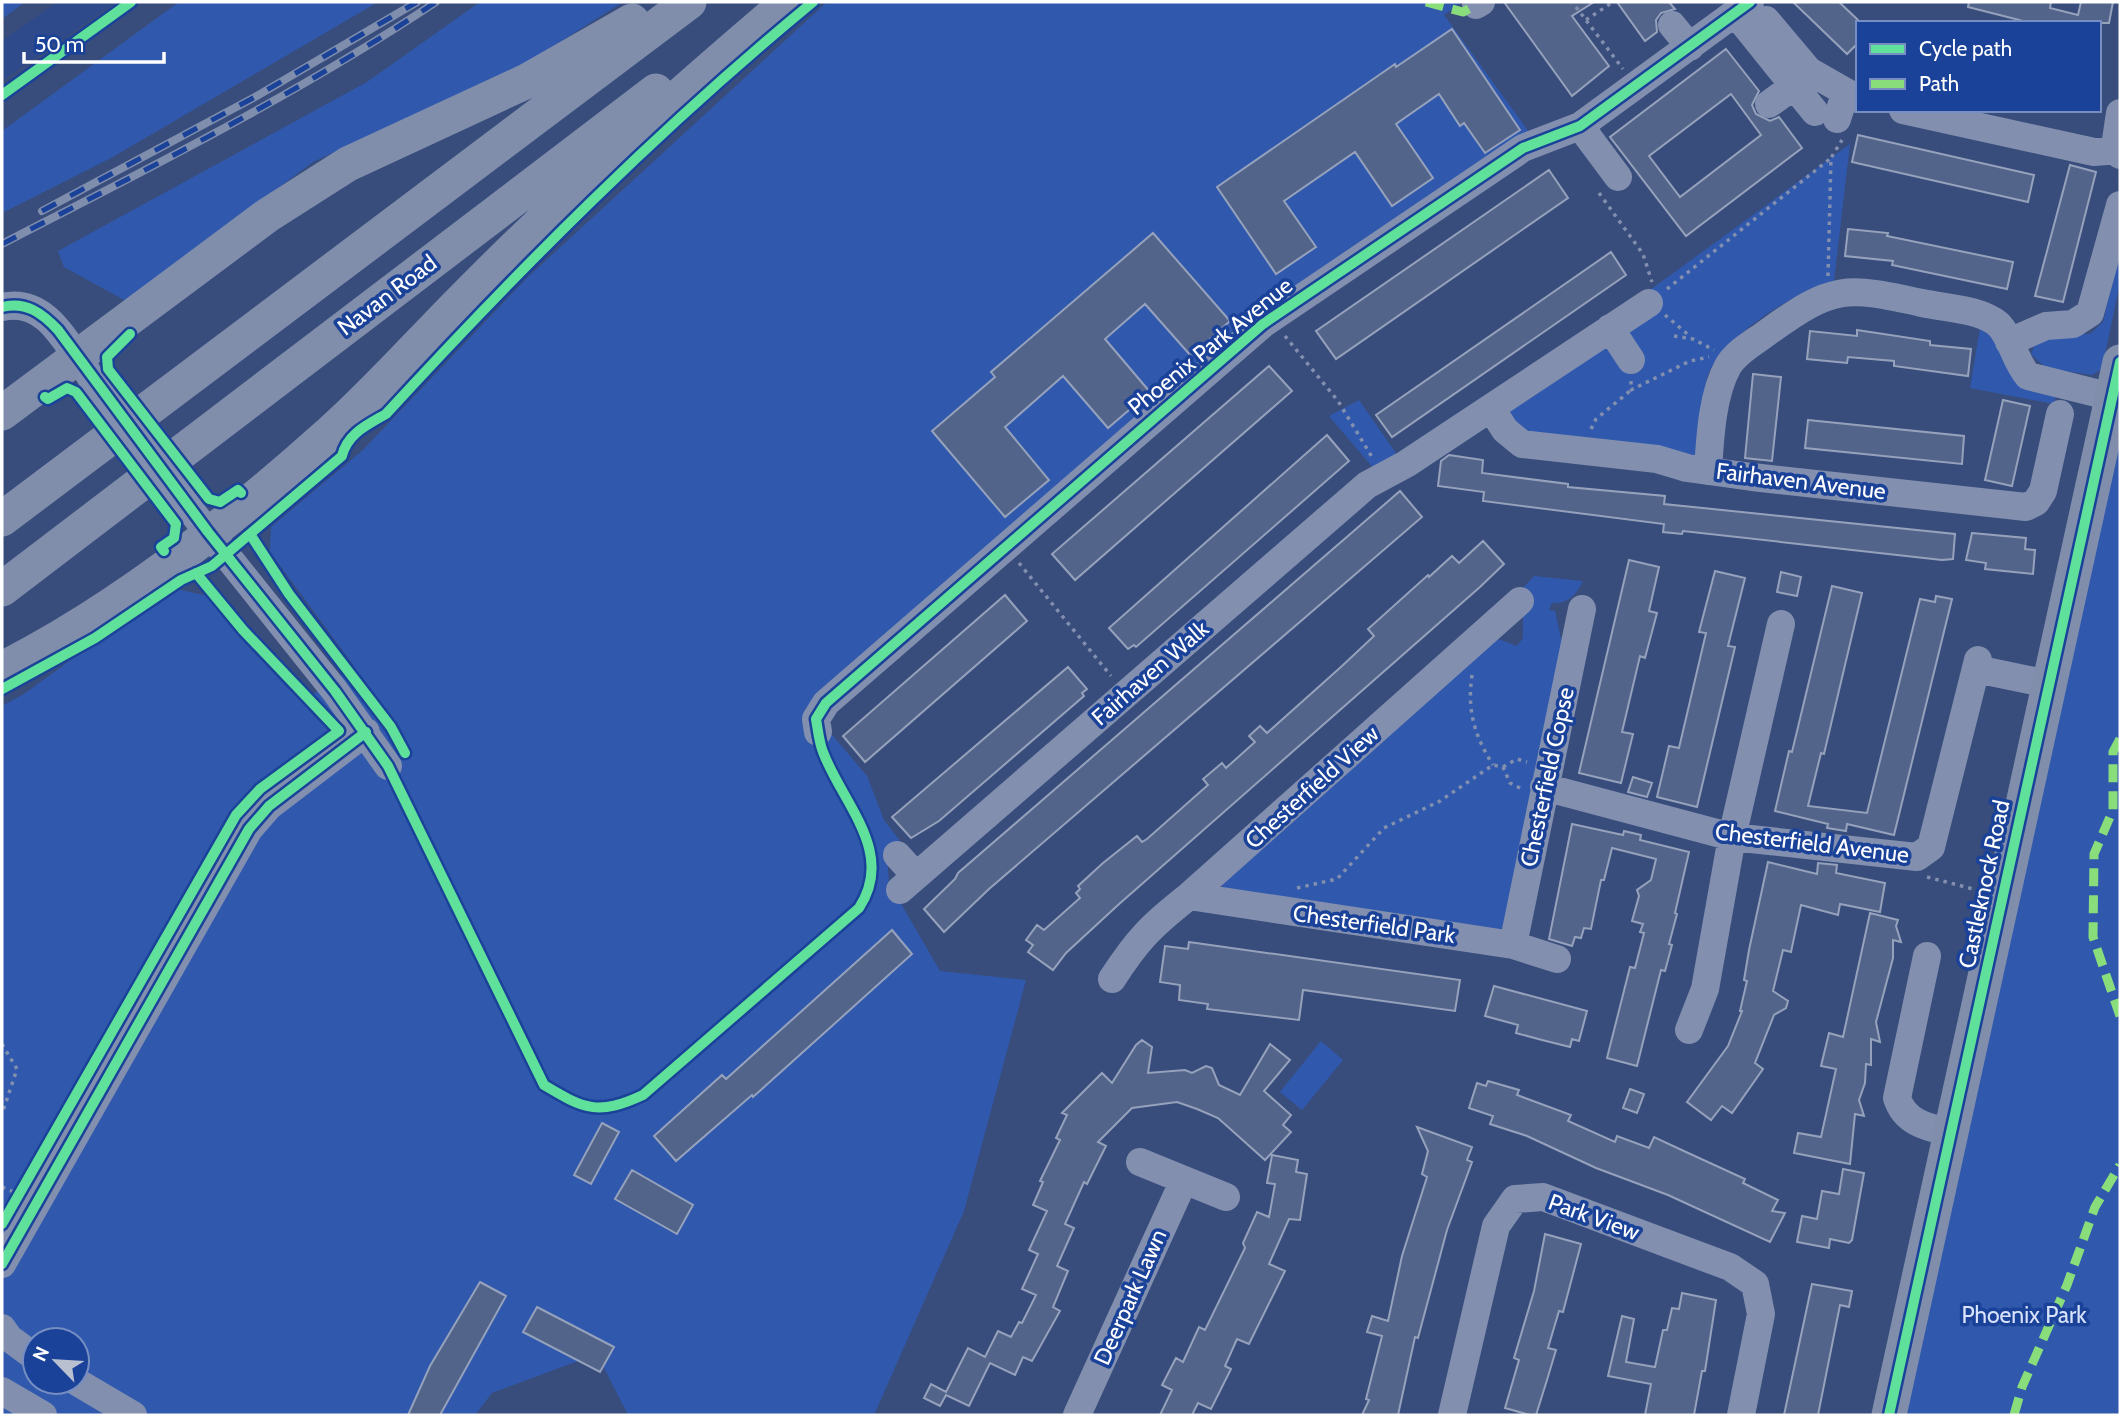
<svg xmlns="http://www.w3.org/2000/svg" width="2122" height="1417" font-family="Cabin,sans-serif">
<rect width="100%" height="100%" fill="#384d7c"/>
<!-- green -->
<path fill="#3059ae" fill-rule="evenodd" d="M2,2H25L2,19Z
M179,2H378L111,158L2,213V131Z
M480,2H623L525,64L313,162L126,301L64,267L58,251L367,82Z
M827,2H1462L1444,15L1529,132L1259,317L820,698L828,730L867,776L884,820L900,841L887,855L889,883L940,971L1026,980L964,1211L874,1415H628L597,1354L492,1393L475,1415H2V706L24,694L90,646L177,589L212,597L308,698L354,666L270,552L271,527L363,450L528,277ZM35,1340H77V1382H35Z
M1850,144L1834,281C1797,290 1718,339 1707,378C1700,403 1707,434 1696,459L1523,436L1505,410L1596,345L1626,338L1646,293Z
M2120,248V282L2102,369L2092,375L2046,368L2031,354L2035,344L2063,334H2090L2103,322Z
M1980,328L1994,336L2056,395L2054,404L1970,388Z
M1359,400L1400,459L1375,470L1329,416Z
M2120,437V1415H1904Z
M1534,576L1583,581C1576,595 1568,604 1552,603L1549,610L1555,611L1562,643L1509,921L1497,933L1224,892L1222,885L1495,638L1517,646L1523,638V588Z
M1321,1041L1343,1060L1302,1110L1280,1092Z"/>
<!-- water -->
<path fill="#2e4a8a" d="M57,2H116L2,81V41Z"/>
<!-- building -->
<path fill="#52648a" stroke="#96a2bc" stroke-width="2" fill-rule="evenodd" d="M1504,2H1594L1572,16L1609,66L1572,96Z
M1617,2H1669L1675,9L1661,13L1656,20L1657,32L1645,41Z
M1793,2H1839L1858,20V43L1847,54Z
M1969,2H2051L2050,8L2078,15L2081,2H2113L2109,23H2031L1968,7Z
M1452,29L1520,130L1485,153L1464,123L1460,126L1439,94L1396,124L1433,178L1392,206L1355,152L1284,201L1316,247L1276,274L1217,187L1395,64L1396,67Z
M1726,49L1759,91L1752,105L1756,114L1770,121L1779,117L1802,148L1686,236L1610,137ZM1731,94L1761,135L1680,197L1649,156Z
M1858,135L2034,175L2028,202L1852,162Z
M2070,165L2096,172L2063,302L2035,296Z
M1549,170L1568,198L1336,359L1316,331Z
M1848,229L1888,233L1887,236L2013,262L2007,289L1892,265L1893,261L1845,256Z
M1153,233L1230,321L1191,356L1145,304L1105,339L1150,392L1108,428L1063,376L1005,427L1049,480L1005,517L932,431L995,377L991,372Z
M1611,252L1626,275L1392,437L1376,415Z
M1857,330L1930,341V345L1971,349L1968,376L1894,366V361L1848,357L1847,363L1807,359L1810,331L1857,336Z
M1269,366L1292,391L1075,580L1052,554Z
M1753,374L1781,377L1772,461L1745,458Z
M2003,400L2030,406L2012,486L1985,480Z
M1808,420L1964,436L1962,464L1805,448Z
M1327,435L1349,461L1136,647L1134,645L1128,649L1109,628Z
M1449,455L1483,460L1482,473L1568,484V487L1665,496L1664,504L1955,534L1953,559L1942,560L1683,531L1682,534L1663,532L1664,524L1483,501L1484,492L1438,486L1441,461Z
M1400,491L1422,517L989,889L944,932L924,909L955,879L958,873Z
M1972,533L2026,538L2025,549L2035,550L2033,574L1985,569L1986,563L1966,560Z
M1483,541L1504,564L1480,587L1118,905L1066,953L1053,970L1028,952L1033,945L1026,940L1037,925L1044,930L1080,898L1076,893L1080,889L1078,886L1103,863L1137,836L1142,842L1147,839L1208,785L1203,779L1222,763L1226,768L1255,742L1249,736L1260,726L1267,733L1342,666L1374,636L1368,629L1428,575L1429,577L1452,556L1459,563Z
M1629,560L1659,567L1649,611L1657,613L1645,658L1640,656L1622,732L1633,734L1621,783L1579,773Z
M1715,571L1745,578L1728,646L1735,647L1697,807L1657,797L1669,746L1679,748L1706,633L1699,632Z
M1781,572L1801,577L1797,596L1777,592Z
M1832,586L1862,593L1824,754L1821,753L1808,806L1867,813L1920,599L1935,602L1936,596L1952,599L1894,835L1847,824L1846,831L1827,828L1828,824L1775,811L1789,751L1792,752Z
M1005,595L1027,621L865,762L843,736Z
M1068,667L1087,689L1082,693L1084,696L939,821L911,838L892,817Z
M1633,777L1652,783L1647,797L1628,792Z
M1572,824L1623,835L1624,831L1641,835L1640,840L1689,852L1675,913L1677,914L1669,944L1672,945L1665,971L1661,970L1637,1066L1607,1058L1630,967L1635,968L1644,933L1640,932L1643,924L1632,921L1639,896L1637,890L1651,880L1656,859L1612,848L1604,880H1601L1591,929L1584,928L1581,938L1575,937L1572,946L1549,939Z
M1768,862L1817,874L1818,863L1837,865L1836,873L1885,883L1880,912L1840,904L1838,915L1801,905L1791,952L1783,950L1773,991L1788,1001L1786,1008L1774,1015L1755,1063L1763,1069L1732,1113L1722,1106L1711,1120L1687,1102L1728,1046L1742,1011H1740L1747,981L1744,980L1749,950Z
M1870,913L1898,920L1896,926L1901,942L1893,940V958L1876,1022L1880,1042L1871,1039V1065L1866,1064L1865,1083L1859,1100L1864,1116L1855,1114L1850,1164L1794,1153L1798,1133L1821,1137L1836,1069L1821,1066L1829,1033L1843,1037Z
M892,930L912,954L753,1097L752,1095L676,1161L654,1136L722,1075L726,1079Z
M1189,942L1460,980L1455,1011L1303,990L1299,1020L1207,1009L1208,1004L1179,1000L1180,985L1160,982L1165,946L1188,949Z
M1494,986L1587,1011L1579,1041L1572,1039L1570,1047L1542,1040L1516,1033L1518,1025L1485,1016Z
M1142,1040L1152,1047L1148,1073L1185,1070L1192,1073L1206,1066L1212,1068L1219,1085L1240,1095L1270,1044L1290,1060L1264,1091L1291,1115L1283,1125L1291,1132L1265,1160L1218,1118L1197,1109L1177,1102L1132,1108L1098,1142L1106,1146L1087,1184L1084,1182L1065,1224L1074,1228L1057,1266L1068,1271L1053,1307L1060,1311L1032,1361L1023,1357L1015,1375L990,1363L969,1406L946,1395L940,1406L924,1398L931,1384L946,1392L968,1348L985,1357L998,1331L1011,1337L1019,1322L1022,1323L1036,1295L1022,1289L1038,1254L1029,1250L1047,1211L1033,1205L1043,1182L1040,1181L1060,1140L1056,1138L1067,1115L1062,1113L1102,1073L1112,1083L1136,1045Z
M1488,1081L1519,1090L1517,1095L1571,1115L1568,1121L1615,1142L1617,1136L1649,1148L1654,1137L1686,1152L1745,1179L1743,1183L1778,1200L1772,1211L1785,1213L1770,1242L1668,1195L1596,1168L1527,1136L1490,1124L1493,1116L1469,1108L1477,1083L1486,1086Z
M1630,1089L1644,1094L1637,1113L1623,1108Z
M602,1123L619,1132L591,1184L574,1175Z
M1417,1127L1472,1147L1467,1160L1472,1162L1447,1230L1418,1338L1415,1337L1398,1415H1362L1369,1400L1366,1399L1382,1336L1367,1332L1372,1316L1388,1321L1402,1256L1427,1177L1422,1174L1428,1151Z
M1272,1155L1298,1160L1296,1172L1307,1174L1300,1220L1289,1219L1269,1264L1285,1271L1249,1344L1237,1339L1225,1366L1231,1369L1211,1409L1198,1403L1192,1415H1160L1172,1390L1162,1385L1176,1358L1183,1362L1199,1327L1205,1330L1245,1248L1243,1243L1257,1212L1269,1217L1275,1184L1267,1183Z
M1843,1169L1864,1173L1852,1240L1849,1243L1830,1239L1829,1248L1797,1242L1802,1216L1817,1219L1822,1191L1839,1194Z
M632,1170L693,1205L677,1234L615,1199Z
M1545,1234L1581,1244L1563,1312L1559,1311L1548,1348L1556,1350L1547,1380L1536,1415H1530L1505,1408L1519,1360L1514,1358L1534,1291Z
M480,1282L506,1296L440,1415H408L430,1366Z
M1812,1284L1852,1291L1849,1307L1840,1305L1818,1415H1784Z
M1682,1293L1716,1300L1705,1371H1702L1694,1415H1645L1651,1384L1608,1376L1622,1316L1634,1319L1626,1362L1655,1367L1663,1330H1667L1672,1308L1679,1309Z
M537,1307L614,1347L600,1372L523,1332Z"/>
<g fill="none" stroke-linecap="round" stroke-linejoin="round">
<!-- path -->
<path stroke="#828faf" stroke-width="3.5" stroke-dasharray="3.5 5" stroke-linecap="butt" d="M1576,7L1623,69
M1586,20L1613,2
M1599,193L1643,254L1652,282
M1828,276L1831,158L1842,140
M1667,289L1831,158
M1665,315L1691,337
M1285,336L1338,401L1372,457
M1674,336L1693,339L1714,350
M1631,381V390L1690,361L1709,357
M1591,429L1596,419L1630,391
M1019,563L1111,676
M1472,675C1467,710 1474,735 1493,765
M1503,767L1517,759L1527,762
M1927,877L1977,890
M1297,888L1337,879L1384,828L1440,801L1493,765L1503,767L1510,783L1522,789
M2,1044L17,1069L2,1114
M2,1187L16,1193"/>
<!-- minor -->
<path stroke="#828faf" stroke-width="28" d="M1476,5L1481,2
M1736,14L1815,112
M1766,20L1809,71L1858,99
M1672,25L1690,47
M1769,104L1794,86
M1903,110L2094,152L2119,150
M2120,113L2116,140L2120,155
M1837,119L1845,94
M1580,126L1618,177
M2,307C46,297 66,343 88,373
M1610,328L1631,360
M2009,342L2046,326L2073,324L2090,313L2120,205
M1491,408L1505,430L1522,444L1657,459L1687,468L1752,477L2026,507L2036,502L2043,491L2060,414
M1708,471C1710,438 1712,395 1728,366C1737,351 1755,342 1768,332C1833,285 1845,286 1922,303C1945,308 1981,309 1999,325C2012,339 2015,361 2028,376L2112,397
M188,507L335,691L388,766
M1976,669L2049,684
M818,732L816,719L826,703L1263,324L1523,148L1580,126L1750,2
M1544,787L1732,837L1917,857L1931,847L1978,660
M897,855L916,876
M900,890L1367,485L1406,464L1649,303
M1189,896L1513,945L1557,959
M1513,945L1582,609
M1927,956L1897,1098C1905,1123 1927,1127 1951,1133
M1112,979C1138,939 1151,926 1189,896L1520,601
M1689,1030L1705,989L1732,837L1781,624
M1140,1162L1226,1197
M2,1264L249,829L269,806L366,732
M2,1328L9,1338L35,1357
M77,1382L133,1415
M2,1391L43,1415
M1077,1415L1184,1180
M1452,1415L1496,1226L1515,1199L1543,1197L1730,1267L1755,1284L1761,1314L1741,1415"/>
<!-- major -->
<path stroke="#808eac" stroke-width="35" d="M2,413L268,215L348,164L527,81L632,21
M2,519L689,2
M2,589L656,91
M2,669C119,610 233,520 331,432C378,390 420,342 465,297C567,194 677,96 788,2
M1889,1415L2120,362"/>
<defs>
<path id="rail" d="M42,211L255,97L417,2
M2,244C149,168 298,94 436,2"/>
</defs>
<!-- rail casing -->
<use href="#rail" stroke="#808ead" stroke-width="8"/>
<!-- rail -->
<use href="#rail" stroke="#1b4299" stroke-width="5" stroke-dasharray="16" stroke-linecap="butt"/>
<!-- minor-bridge -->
<path stroke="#828faf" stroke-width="28" d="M91,378L188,507"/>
<!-- quiet -->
<path stroke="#8add7b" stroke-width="9" stroke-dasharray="18 9" stroke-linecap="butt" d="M1426,2L1463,12L1476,5
M2120,739L2113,752V810L2094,854L2093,937L2120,1016
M2014,1415L2022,1387L2067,1285L2095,1207L2120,1165"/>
<defs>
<path id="cycleway" d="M2,95L131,2
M2,307C26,301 42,313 58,330L208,532L335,691L388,766L544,1085C584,1109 598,1116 643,1095L859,908C896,852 842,803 823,752C819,742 818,730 816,719L826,703L1263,324L1523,148L1580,126L1750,2
M130,334L107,357L108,369L209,499L220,502L238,490L241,493
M45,397L48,399L67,388L76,392L176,524L174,538L161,547L164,551
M250,534L289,594L391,727L405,753
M2,689L95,638L181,580L212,566L342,456C347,434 367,425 386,414C521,267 660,128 813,2
M2,1224L236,815L260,789L339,731L243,630L196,573
M2,1264L249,829L269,806L366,732
M1889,1415L2120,362"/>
</defs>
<!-- cycleway casing -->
<use href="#cycleway" stroke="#1b4299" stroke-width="15"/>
<!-- cycleway -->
<use href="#cycleway" stroke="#60e19b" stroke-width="10"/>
</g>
<g text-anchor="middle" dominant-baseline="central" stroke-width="7" stroke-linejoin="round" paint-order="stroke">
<!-- street labels -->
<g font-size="23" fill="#fff" stroke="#1b4299">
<text transform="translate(387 295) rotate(-37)">Navan Road</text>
<text transform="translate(1210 346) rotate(-39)">Phoenix Park Avenue</text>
<text transform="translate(1801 481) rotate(7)">Fairhaven Avenue</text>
<text transform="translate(1150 673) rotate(-41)">Fairhaven Walk</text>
<text transform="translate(1547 777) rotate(-78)">Chesterfield Copse</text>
<text transform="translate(1312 787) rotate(-42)">Chesterfield View</text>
<text transform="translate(1812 843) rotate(7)">Chesterfield Avenue</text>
<text transform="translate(1984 884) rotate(-78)">Castleknock Road</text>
<text transform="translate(1374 924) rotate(8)">Chesterfield Park</text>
<text transform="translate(1594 1217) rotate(20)">Park View</text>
<text transform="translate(1130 1297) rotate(-66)">Deerpark Lawn</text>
</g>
<!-- park labels -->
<g font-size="23" fill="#d8e3fb" stroke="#1b4299">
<text x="2024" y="1315">Phoenix Park</text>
</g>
</g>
<!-- border -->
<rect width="2122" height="1417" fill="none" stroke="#ffffff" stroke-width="7"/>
<!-- legend -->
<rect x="1856" y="21" width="245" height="91" fill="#1b4299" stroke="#768ec2" stroke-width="2"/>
<rect x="1870" y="44" width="35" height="10" fill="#60e19b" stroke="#768ec2" stroke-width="2"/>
<text x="1919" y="56" font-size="21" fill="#ffffff">Cycle path</text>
<rect x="1870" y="79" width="35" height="10" fill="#8add7b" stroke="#768ec2" stroke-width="2"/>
<text x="1919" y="91" font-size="21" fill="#ffffff">Path</text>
<!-- north arrow -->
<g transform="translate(56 1361) rotate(295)"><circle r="33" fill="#1b4299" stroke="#768ec2" stroke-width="2"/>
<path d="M0-5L12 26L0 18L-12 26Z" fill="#b9c1d1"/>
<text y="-10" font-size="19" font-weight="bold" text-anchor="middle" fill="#ffffff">N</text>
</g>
<!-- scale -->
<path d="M24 52v10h140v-10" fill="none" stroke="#ffffff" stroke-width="3.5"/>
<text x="35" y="52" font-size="21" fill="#ffffff" stroke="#1b4299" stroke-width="5" paint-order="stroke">50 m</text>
</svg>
